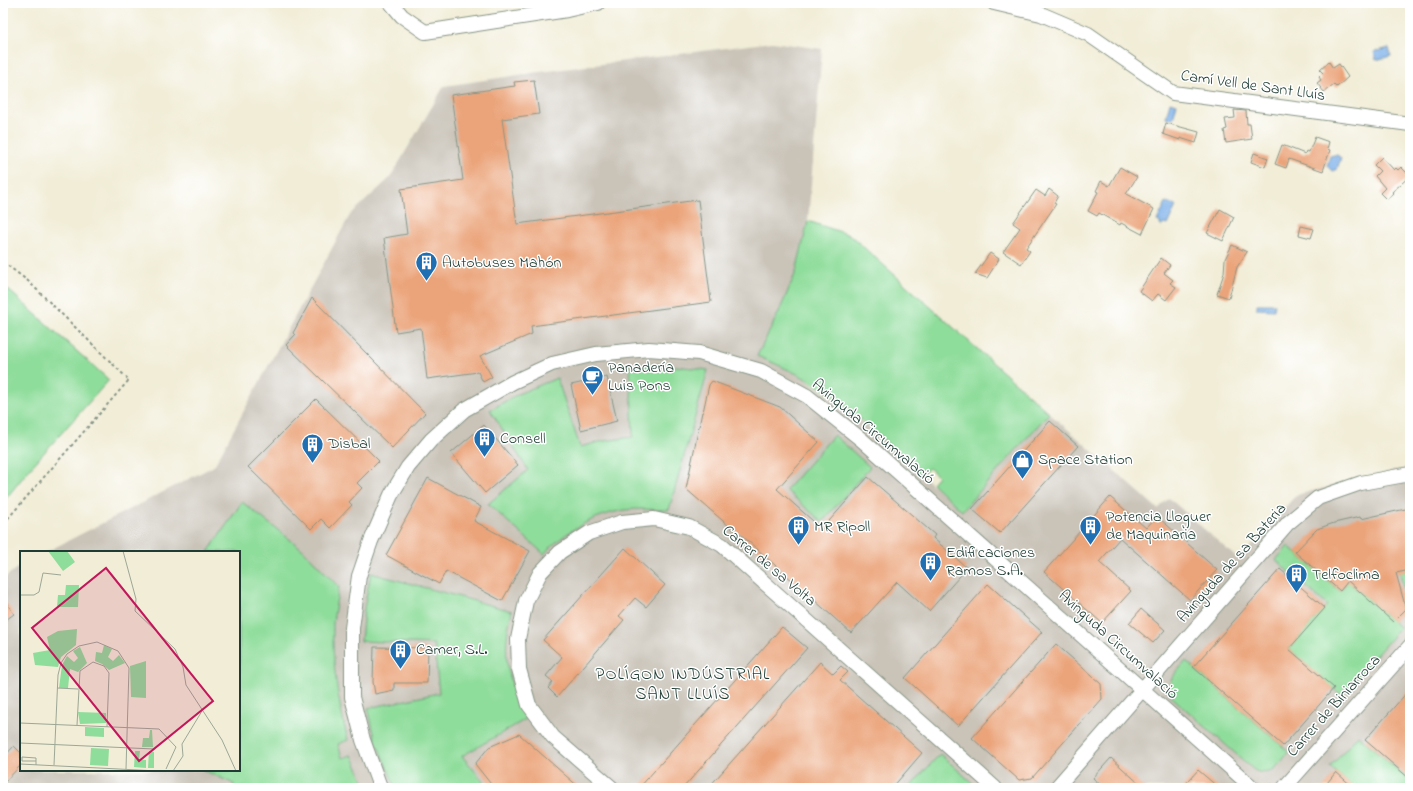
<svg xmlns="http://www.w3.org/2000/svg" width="1413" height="791" font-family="'Indie Flower',sans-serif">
<rect width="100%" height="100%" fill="#fff"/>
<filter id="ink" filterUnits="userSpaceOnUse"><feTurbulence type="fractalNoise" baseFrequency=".025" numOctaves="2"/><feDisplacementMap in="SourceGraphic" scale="8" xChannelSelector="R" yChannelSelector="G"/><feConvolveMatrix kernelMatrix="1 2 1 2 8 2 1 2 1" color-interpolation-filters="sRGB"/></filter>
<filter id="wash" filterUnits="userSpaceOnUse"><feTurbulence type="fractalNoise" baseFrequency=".012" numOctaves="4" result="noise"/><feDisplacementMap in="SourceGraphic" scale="16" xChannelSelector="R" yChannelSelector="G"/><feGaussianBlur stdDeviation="0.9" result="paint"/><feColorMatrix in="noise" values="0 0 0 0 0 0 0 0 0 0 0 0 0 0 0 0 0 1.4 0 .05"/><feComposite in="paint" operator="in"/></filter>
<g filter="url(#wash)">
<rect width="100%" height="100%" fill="#f1edd7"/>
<!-- industrial -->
<path fill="#c9c3b8" d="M772,42L822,49L808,221L796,272L779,312L757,356L799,375L849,410L962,511L1049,413L1158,509L1169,498L1239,560L1296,495L1410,467V788H3V579L21,565V770H239V552H46L214,466L350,215L390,178L444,86L532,73Z"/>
<!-- green -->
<path fill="#8fdd9b" stroke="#578d68" d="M808,221L850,235L1049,413L962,511L932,483L938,476L929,468L922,475C883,440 845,400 799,375C785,368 771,362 757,356L779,312L796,272Z
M3,285L109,380L33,465L3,502Z
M660,364L708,370L669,510C654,510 639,508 625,510C594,515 565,531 544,554L488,504L528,470L490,410L518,394L557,378L580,447L603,441L633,437L630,365Z
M834,435L870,467L822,522L786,490Z
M242,502L302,549L339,587C337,599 334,611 333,624C332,665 338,701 348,740L338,744L342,758L352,755L367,788H233L234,784L203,770H239V552H208Z
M1288,546L1340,591L1348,581L1400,628L1341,695L1289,649L1327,605L1276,560Z
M1410,570V615L1400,572Z
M371,573L512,611C501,653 507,680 526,719L462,756L489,788H397L395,786L376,742L368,708L439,693L434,644L361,641L364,608Z
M1186,661L1289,752C1279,764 1271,779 1254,770L1172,697C1164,682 1177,672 1186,661Z
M1358,735L1409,780L1410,779V788H1354L1330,767Z
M940,754L978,788H909Z"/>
<!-- water -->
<path fill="#7bb0e9" stroke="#4d768e" d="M1389,48L1391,56L1376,60L1374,52Z
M1170,102L1177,104L1173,119L1166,117Z
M1334,155H1337L1341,158L1337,169L1332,171L1327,166L1330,156Z
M1166,202L1176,206L1167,225L1164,224L1162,226L1160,225V222L1157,221Z
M1257,304H1275L1274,310L1257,309Z"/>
<g id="blocks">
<!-- building -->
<path fill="#eba47a" d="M1329,62L1333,68L1339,64L1348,77L1337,87L1334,84L1324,92L1317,83L1321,80L1319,77L1323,73L1320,70Z
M534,80L539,114L502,119L517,224L698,200L711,302L531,326L532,334L480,356L492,377L483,382L478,372L427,379L421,328L396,332L384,238L407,234L401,189L463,180L451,95L515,86L514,82Z
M1234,110L1246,111L1247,124H1250L1252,139L1226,143L1224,130L1227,129L1225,119L1235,118Z
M1166,123L1199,132L1196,143L1180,138V140L1163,134Z
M1315,137L1329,142L1327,149L1330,150L1323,171L1289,159L1286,168L1275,164L1282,145L1305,154L1306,151L1309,152Z
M1254,153L1268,158L1265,167L1251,162Z
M1382,157L1394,170L1396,168L1398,170L1401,167L1410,176L1392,192L1393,193L1387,200L1380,193L1385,188L1375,176L1380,171L1374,165Z
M1120,167L1137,177L1126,194L1154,209L1142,234L1121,223L1120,225L1099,213L1097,216L1088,211L1098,192L1096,191L1101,181L1109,186Z
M1049,189L1058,196L1054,203L1056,204L1026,248L1030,251L1021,264L1003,252L1020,228L1013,223L1036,190L1045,196Z
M1220,209L1234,217L1223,241L1207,233Z
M1301,226L1314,229L1311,238L1299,235Z
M1232,245L1247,252L1237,267L1229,298L1217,294L1224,273L1225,259Z
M990,253L999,259L987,278L975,274Z
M1161,258L1170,265L1164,273L1173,280L1170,283L1176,287L1166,300L1158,294L1152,301L1139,291Z
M312,298L425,413L392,448L286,345L295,335L293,333Z
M607,377L617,421L581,430L571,385Z
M712,381L780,407L819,442L777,489L822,529L868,477L935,535L933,538L967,568L929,611L897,582L851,633L738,532L737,533L686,489L702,412H703L709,385Z
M316,399L379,461L357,483L362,488L349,502L352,505L330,528L321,519L311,529L248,467Z
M1050,421L1078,446L1000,533L972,509Z
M484,425L518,465L485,493L451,453Z
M428,478L481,507L474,521L530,551L502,601L446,571L439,584L386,555Z
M1110,497L1146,528L1157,516L1217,570L1190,600L1120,538L1099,562L1131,591L1102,623L1044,572Z
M1410,508V570L1396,573L1406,609L1393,622L1348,581L1340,591L1295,552L1317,529L1334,523L1360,517L1361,519Z
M625,548L665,585L646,607L635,598L619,616L624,620L557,697L548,688L553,682L546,676L562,657L543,640Z
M1280,569L1325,608L1289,649L1334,688L1283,746L1193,667Z
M988,584L1042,632L958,726L905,678Z
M3,598L14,614L3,622Z
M1141,609L1165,630L1153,643L1129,623Z
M782,627L807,648L683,788H639Z
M1056,644L1101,684L1102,699L1032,778L1019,780L972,738Z
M374,647L428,648L427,683H394V690L375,694L373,682Z
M820,662L833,674L841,666L848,672L840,680L922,753L892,788H708Z
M1410,689V779L1365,740Z
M519,734L565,775L580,788H494L475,764L489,747Z
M14,746L21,753V765L3,784V758Z
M1111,758L1144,788H1104L1093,778Z
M1198,770L1219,788H1182Z
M1336,772L1354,788H1323Z"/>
</g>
</g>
<g filter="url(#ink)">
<use href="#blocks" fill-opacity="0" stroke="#889586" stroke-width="1"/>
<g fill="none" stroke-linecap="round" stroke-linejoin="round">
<defs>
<path id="minor" d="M391,3L402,16L425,32L567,10L598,3
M994,3L1041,14L1088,34L1173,93L1410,124
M381,788L379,784L363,740L352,697V628L359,576L371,541L391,495L408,467L431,440L464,410L513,382L552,364L596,354L649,349L699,353L761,371L807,396L862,440L1253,788
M612,788L553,737L529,705L519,669L518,639L526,601L540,573L560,552L589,533L622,522L654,519L689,527L722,545L995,788
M1056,788L1288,523L1318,498L1361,483L1410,474
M1284,788L1410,646"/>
</defs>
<!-- minor casing -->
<use href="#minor" stroke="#889586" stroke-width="16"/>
<!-- path -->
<path stroke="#889586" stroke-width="2" stroke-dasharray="3 3" stroke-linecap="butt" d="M3,262L28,281L129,380L3,524"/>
<!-- minor -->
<use href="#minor" stroke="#fff" stroke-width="14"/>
</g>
</g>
<!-- icons -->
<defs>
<symbol id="building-pin" viewBox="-11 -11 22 30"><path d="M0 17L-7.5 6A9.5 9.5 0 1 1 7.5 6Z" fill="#1f6fb2" stroke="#fff"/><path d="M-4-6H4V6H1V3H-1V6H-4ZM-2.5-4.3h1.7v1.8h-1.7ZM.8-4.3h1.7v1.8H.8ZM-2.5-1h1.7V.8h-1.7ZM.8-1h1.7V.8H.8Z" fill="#fff"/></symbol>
<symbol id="cafe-pin" viewBox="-11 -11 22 30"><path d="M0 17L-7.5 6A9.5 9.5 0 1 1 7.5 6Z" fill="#1f6fb2" stroke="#fff"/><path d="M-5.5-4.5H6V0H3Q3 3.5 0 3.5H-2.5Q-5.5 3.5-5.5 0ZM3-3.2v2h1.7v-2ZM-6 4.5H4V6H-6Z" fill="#fff"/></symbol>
<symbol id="shop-pin" viewBox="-11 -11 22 30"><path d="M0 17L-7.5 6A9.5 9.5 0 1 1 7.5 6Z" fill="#1f6fb2" stroke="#fff"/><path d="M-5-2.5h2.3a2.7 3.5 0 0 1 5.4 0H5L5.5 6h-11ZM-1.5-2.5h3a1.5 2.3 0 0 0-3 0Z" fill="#fff"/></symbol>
</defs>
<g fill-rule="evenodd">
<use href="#building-pin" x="414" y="250" width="25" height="34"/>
<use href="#cafe-pin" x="580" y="364" width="25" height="34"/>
<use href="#building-pin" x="472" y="426" width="25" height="34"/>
<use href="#building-pin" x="300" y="432" width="25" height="34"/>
<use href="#shop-pin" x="1010" y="448" width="25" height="34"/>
<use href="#building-pin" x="1078" y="514" width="25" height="34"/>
<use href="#building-pin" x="786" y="514" width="25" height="34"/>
<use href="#building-pin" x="918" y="550" width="25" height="34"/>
<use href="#building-pin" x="1284" y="562" width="25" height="34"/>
<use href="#building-pin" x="388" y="638" width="25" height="34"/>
</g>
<g text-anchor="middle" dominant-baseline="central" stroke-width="3" stroke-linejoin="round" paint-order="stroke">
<!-- street labels -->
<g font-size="16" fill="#1f3d34" stroke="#fff">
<text transform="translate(1253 86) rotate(8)">Camí Vell de Sant Lluís</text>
<text transform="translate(873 432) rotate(40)">Avinguda Circumvalació</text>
<text transform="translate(1232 563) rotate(-48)">Avinguda de sa Bateria</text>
<text transform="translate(769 566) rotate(40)">Carrer de sa Volta</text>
<text transform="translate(1118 645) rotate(42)">Avinguda Circumvalació</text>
<text transform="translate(1334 706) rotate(-48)">Carrer de Biniarroca</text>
</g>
<!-- poi labels -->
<g font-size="16" fill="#1f3d34" stroke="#fff" text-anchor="start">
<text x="442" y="263">Autobuses Mahón</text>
<text x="608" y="368">Panadería<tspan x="608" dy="18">Luis Pons</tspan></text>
<text x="500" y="439">Consell</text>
<text x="328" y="444">Disbal</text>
<text x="1038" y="460">Space Station</text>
<text x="1106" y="517">Potencia Lloguer<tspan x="1106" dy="18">de Maquinaria</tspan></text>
<text x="814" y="527">MR Ripoll</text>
<text x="946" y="553">Edificaciones<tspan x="946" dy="18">Ramos S.A.</tspan></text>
<text x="1312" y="575">Telfoclima</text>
<text x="416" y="650">Camer, S.L.</text>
</g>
<!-- neighbourhood labels -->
<g font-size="17" letter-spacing="1" fill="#1f3d34" stroke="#fff">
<text x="683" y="674">POLÍGON INDÚSTRIAL<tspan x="683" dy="20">SANT LLUÍS</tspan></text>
</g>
</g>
<!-- overview -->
<g transform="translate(20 551)">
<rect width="220" height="220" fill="#f1edd7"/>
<path d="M28,0H47L55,11L43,20ZM46,34H59L58,56H37L38,44H45ZM57,78L56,94L41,106L38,116L15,114L13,102L30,99L27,86L38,80ZM84,94L92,98L88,106L93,110L99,104L105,112L89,119L82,113L75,110L76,101L82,102ZM60,96L67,112L58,121L50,118L48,137H39L42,114L47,105L54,111L58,107L53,100ZM126,110V147L111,146L110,115ZM58,161L86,162V172L60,173ZM65,176L84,177V186L65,185ZM130,179H132L133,196H122L123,187H129ZM71,197L89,198L88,215L70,214ZM115,200H120L119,208L126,209V217L114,216ZM129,200L134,201V217H128Z" fill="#8fdd9b"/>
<path fill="none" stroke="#9da796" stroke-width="1" d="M103,0L116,48L115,60L155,98L163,116L166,134L202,189L216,220M0,44H14L19,41L23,22L41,24M37,137L58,138M0,172L139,178L156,196L146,218M57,174L60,120L73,111L84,115L89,122L87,176M0,192L134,198M0,213L138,220M16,214V207L2,206V210H16M34,214L38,124L41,112L47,103L59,95L77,91L98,100L109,117L106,218M153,220L163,205L162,193L182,160"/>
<path fill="#c2185b" fill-opacity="0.15" stroke="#c2185b" stroke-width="2" d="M86,17L193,150L119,210L12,77Z"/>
<rect width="220" height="220" fill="none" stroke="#1f3d34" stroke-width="2"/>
</g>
<!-- margin -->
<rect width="1413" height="791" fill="none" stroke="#fff" stroke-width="16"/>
</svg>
